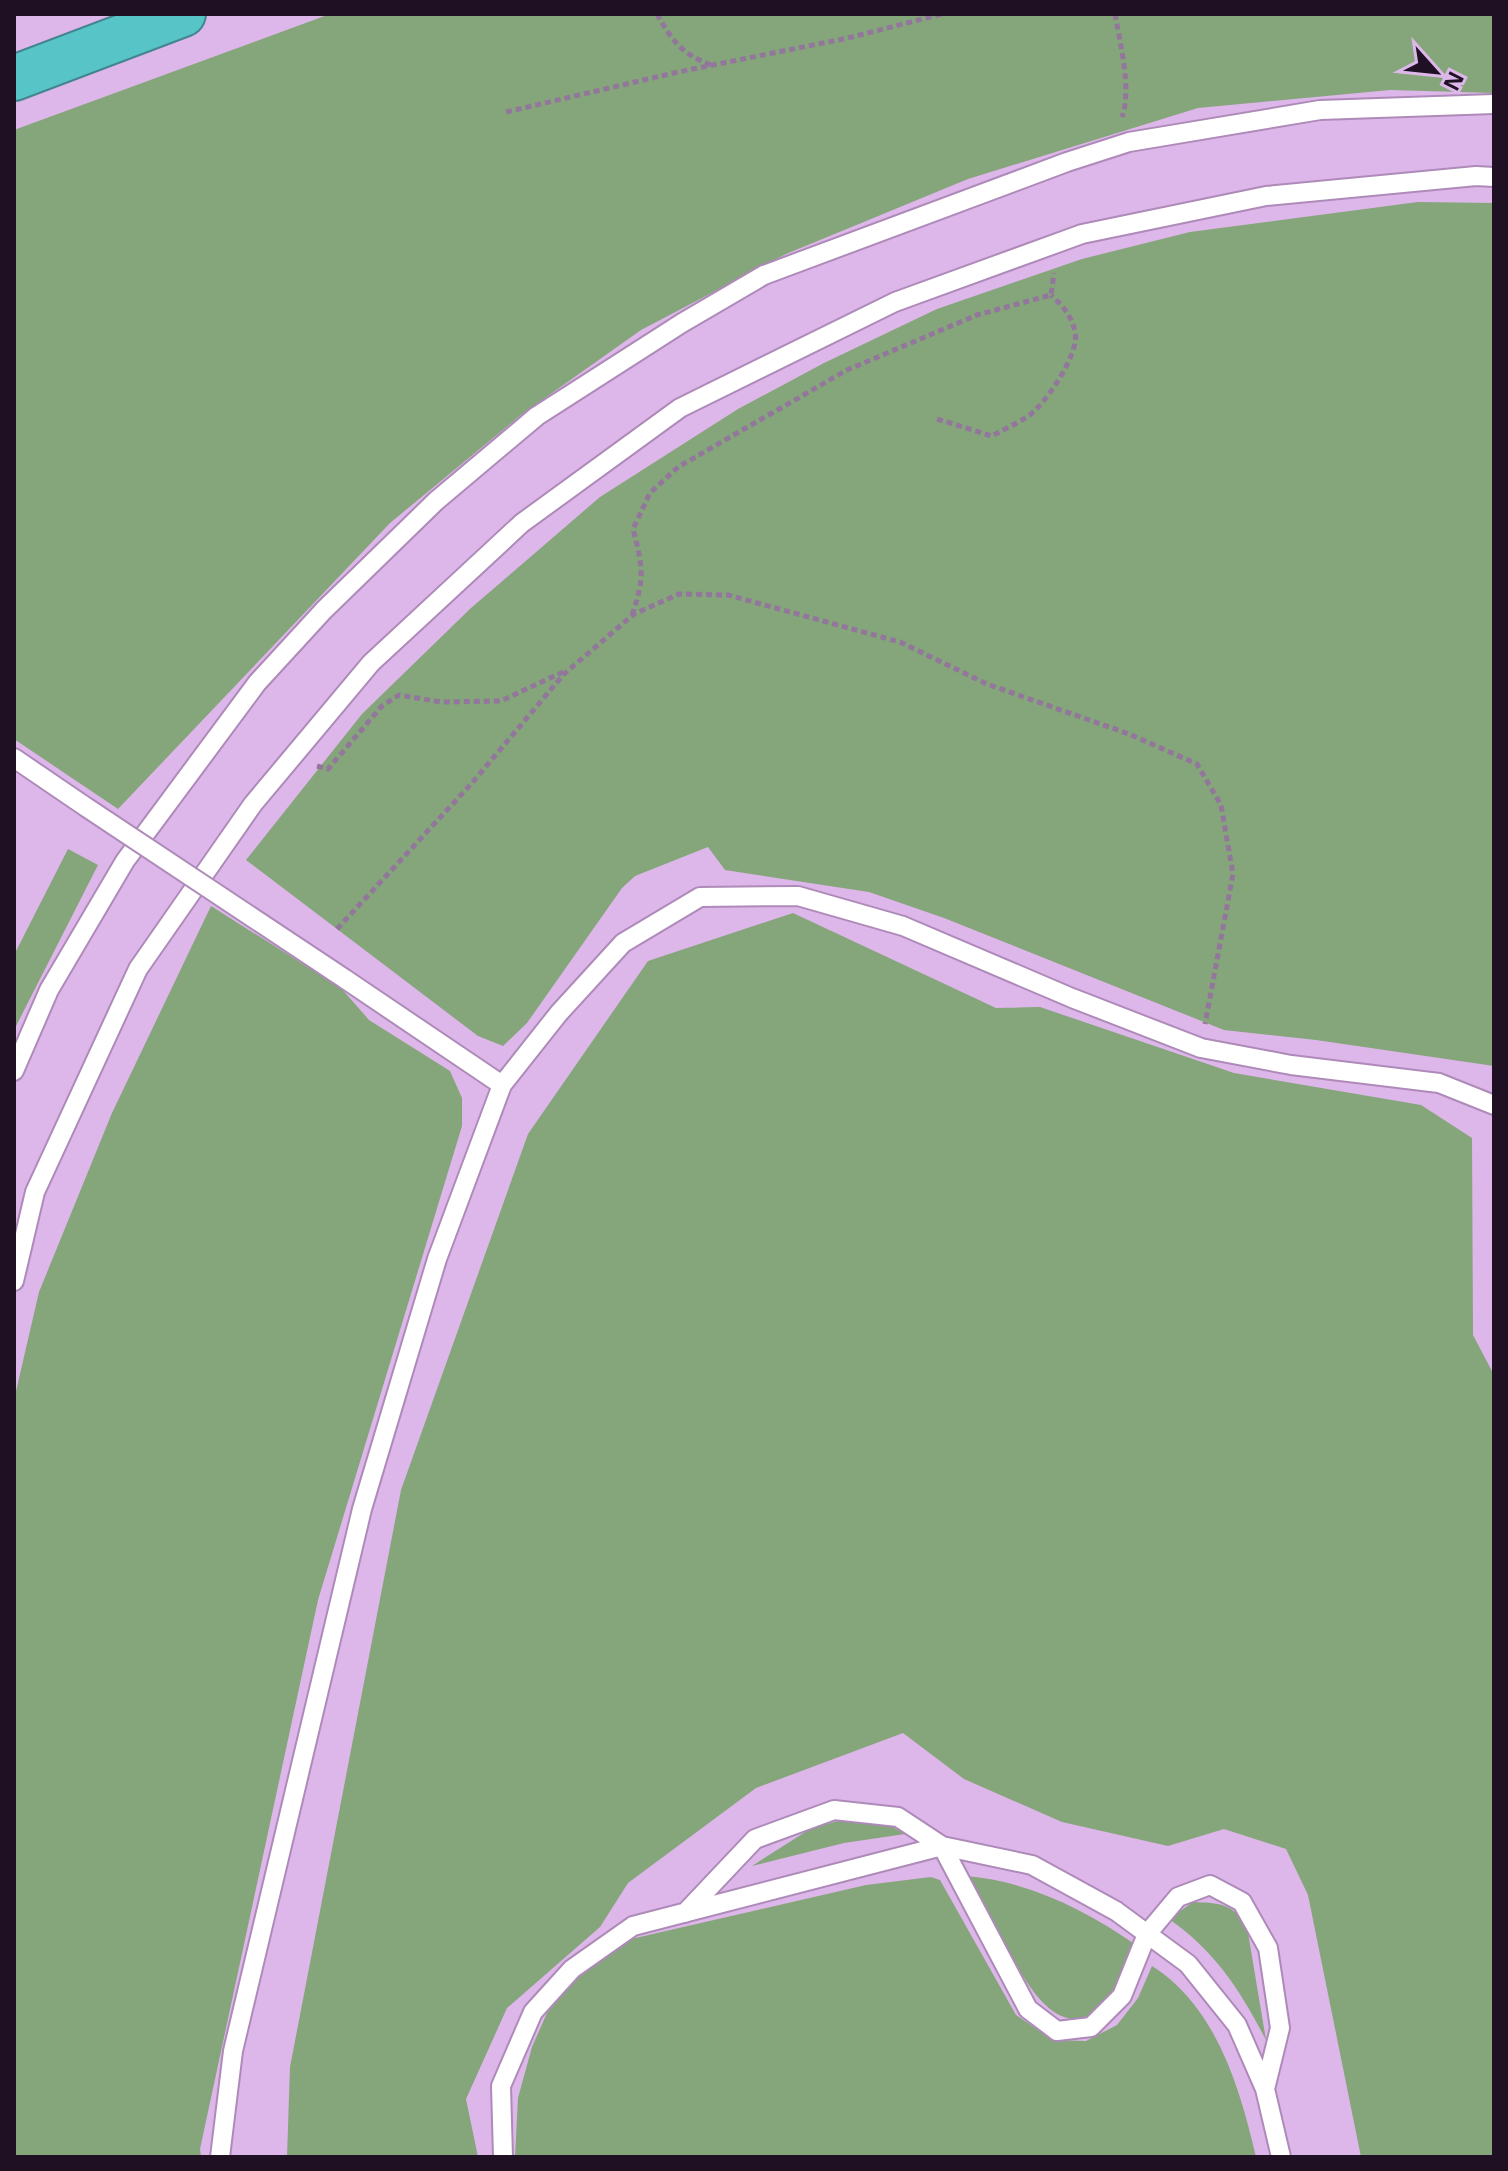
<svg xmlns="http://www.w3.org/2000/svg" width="1508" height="2171" font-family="'Noto Sans',sans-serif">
<rect width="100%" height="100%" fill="#ddb7e9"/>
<!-- green -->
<path fill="#85a57a" d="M330,14H1494V93L1390,90L1198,108L968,179L786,254L641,330L521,415L390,523L118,809L14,739V130Z
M1418,202L1494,203V1066L1316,1040L1224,1030L944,918L869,892L725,870L708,847L635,876L622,888L527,1023L503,1046L478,1036L246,860L362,714L471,608L600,497L738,409L824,363L937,309L1082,259L1190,232Z
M68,849L98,865L14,1030V955Z
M211,906L341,988L369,1020L450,1071L462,1098V1126L318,1600L200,2149L201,2157H16L14,2148V1400L39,1292L112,1113Z
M793,913L996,1008L1040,1007L1234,1073L1421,1105L1472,1138L1473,1335L1494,1375V2157H1361L1308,1895L1286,1849L1224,1829L1168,1846L1062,1822L964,1779L903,1733L756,1788L628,1883L600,1927L507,2008L466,2099L478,2157H287L290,2067L401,1490L528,1134L648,961Z
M844,1819H878L905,1834L844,1843L752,1866L810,1829Z
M966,1876C1028,1881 1086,1910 1136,1945C1129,1961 1123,1982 1112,1995C1062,2058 1025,1980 1003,1942C991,1920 978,1898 966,1876Z
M931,1877L940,1880L1016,2015L1053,2040L1086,2041L1117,2025L1138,1998L1152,1966C1216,2006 1240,2088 1256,2157H515L518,2098L532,2047L547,2013L586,1967L631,1939L866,1885Z
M1193,1902C1219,1903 1233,1903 1247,1927L1266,2040C1240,1990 1216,1952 1169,1919Z"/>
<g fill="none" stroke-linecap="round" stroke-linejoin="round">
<defs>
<path id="lane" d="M14,758L86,807
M345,979L502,1085
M14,1071L49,990L125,861L257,683L324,610L436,501L537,416L682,323L764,275L1067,162L1129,142L1320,110L1494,104
M14,1281L35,1192L138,969L253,804L371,663L522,523L680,408L895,302L1082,234L1266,196L1476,176L1494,177
M685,1913L755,1839L834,1810L898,1817L942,1846L1028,2009L1057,2031L1091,2027L1122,1996L1147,1934L1178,1897L1210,1885L1242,1902L1268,1948L1280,2028L1265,2089
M220,2157L233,2051L362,1509L437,1259L502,1085L559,1013L623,943L700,897L798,896L903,926L1072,998L1201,1048L1291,1065L1439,1083L1494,1105
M503,2157L501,2086L533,2012L572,1969L633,1926L942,1846L1032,1865L1116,1911L1188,1964L1237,2025L1265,2089L1281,2157"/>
<path id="highway" d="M14,78L183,14"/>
</defs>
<!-- lane casing -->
<use href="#lane" stroke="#ae8ab9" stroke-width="22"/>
<!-- highway casing -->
<use href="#highway" stroke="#43858e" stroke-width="48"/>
<!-- path -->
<path stroke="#93769c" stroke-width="5" stroke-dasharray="6 4" stroke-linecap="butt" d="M657,14C672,41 682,54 711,65
M1115,14C1120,42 1132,90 1122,117
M506,112L678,72L848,38L942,14
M937,419L992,436C1004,429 1019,423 1031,414C1047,401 1080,353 1075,332C1072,316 1062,305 1051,295
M632,615C645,578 643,567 633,529L650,493L678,467L847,370L977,315L1051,295L1054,273
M317,766L328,769L382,706L399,695L441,702L501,701L563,672
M337,929L472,783L564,674L634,614L679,594L728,595L900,642L987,684L1129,734L1197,764L1221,805L1233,874L1205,1024"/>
<!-- lane -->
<use href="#lane" stroke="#fff" stroke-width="18"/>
<!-- highway -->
<use href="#highway" stroke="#57c4c7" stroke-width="44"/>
<defs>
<path id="lane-bridge" d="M86,807L345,979"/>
</defs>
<!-- lane-bridge casing -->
<use href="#lane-bridge" stroke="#ae8ab9" stroke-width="22" stroke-linecap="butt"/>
<!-- lane-bridge -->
<use href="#lane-bridge" stroke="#fff" stroke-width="18"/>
</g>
<!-- border -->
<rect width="1508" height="2171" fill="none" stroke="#1f1123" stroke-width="32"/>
<!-- north arrow -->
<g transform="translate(1436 72) rotate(117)" stroke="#ddb7e9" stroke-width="6" paint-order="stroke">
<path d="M0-6L14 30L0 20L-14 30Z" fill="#1f1123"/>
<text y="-12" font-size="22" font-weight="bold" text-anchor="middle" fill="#1f1123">N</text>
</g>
</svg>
